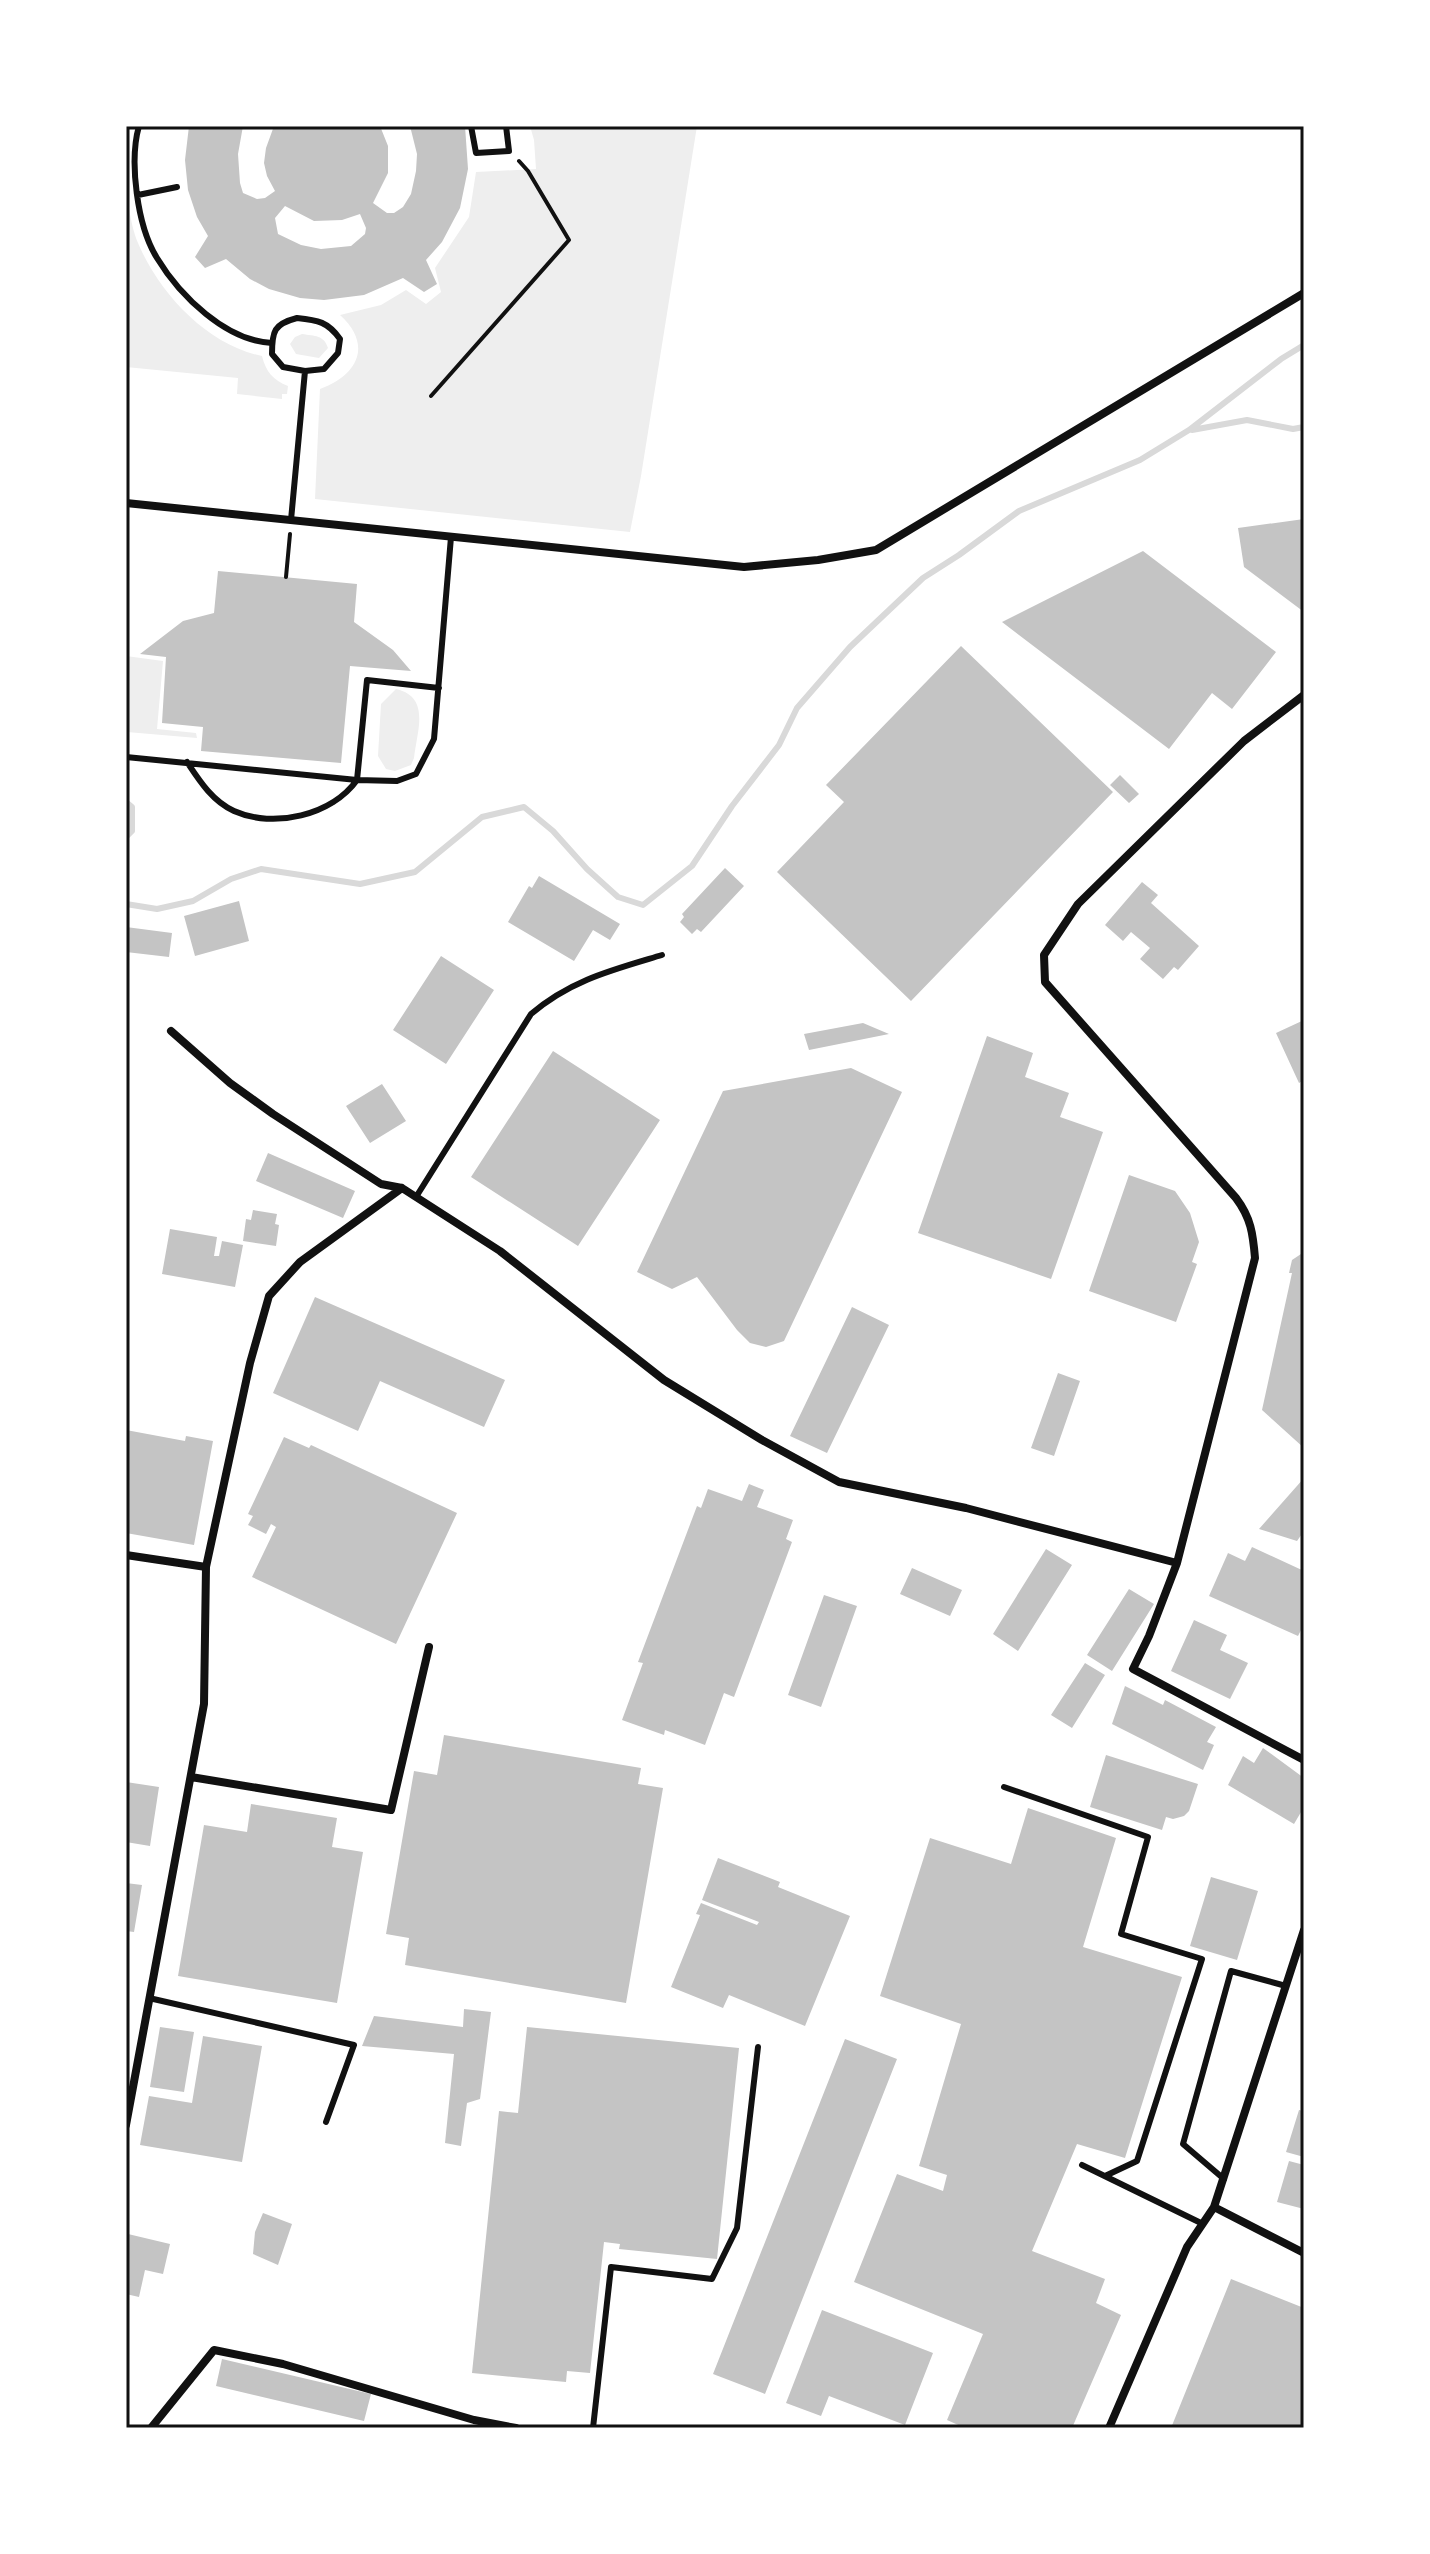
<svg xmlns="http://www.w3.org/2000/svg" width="1430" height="2554" font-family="'Archivo Narrow',sans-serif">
<rect width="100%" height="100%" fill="#fff"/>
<!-- green -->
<path fill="#eee" d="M126,126H129C122,156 126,214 138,243C159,293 207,345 262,356C266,372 273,380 288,386L287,394H282V399L237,394L238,378L126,367Z
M530,126H697L641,476L630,532L315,499L320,389C358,375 373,345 340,315L381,305L406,290L426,304L441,292L435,268L469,217L476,172L536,169L534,140Z
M302,334C315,336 324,335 328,348L319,358L296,354L290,344L295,337Z
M126,656L163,661L157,729L196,733L197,738L127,732L126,734Z
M396,689C431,697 417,731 414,758L411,765L395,771L386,769L378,756L381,704Z"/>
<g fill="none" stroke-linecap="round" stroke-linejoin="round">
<!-- stream -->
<path stroke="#d9d9d9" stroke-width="6" d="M1192,430L1247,420L1293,429L1304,427
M126,802L132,807V831L126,837
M126,904L157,909L193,901L231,879L261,869L360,884L415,872L482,817L524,807L553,831L587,869L618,897L643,905L692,866L732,806L779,745L797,708L850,647L923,578L959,555L1019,511L1140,460L1189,430L1281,359L1304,345"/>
</g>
<!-- building -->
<path fill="#c4c4c4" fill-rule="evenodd" d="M189,126H243L238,154L240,183L243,193L257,199L265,198L275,191L267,176L264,163L266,148L274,126H380L388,146V173L373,203L387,213H394L403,207L411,194L416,171L417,154L410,126H465L468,169L460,208L442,242L426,260L437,284L424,292L403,278L364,295L324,300L300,298L269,289L250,279L226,259L205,268L195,257L208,236L197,217L188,190L185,160ZM285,206L314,221L342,220L360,214L366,228L365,234L351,246L321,249L301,245L278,234L275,218Z
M1304,519V612L1244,567L1238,528Z
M1143,551L1276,652L1232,709L1212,693L1169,749L1002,622Z
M218,571L357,584L354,622L393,650L411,671L350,666L341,763L201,751L203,727L162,723L166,657L140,654L183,621L214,613Z
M961,646L1113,792L911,1001L777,872L844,802L826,785Z
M1120,775L1139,794L1129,803L1110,785Z
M725,868L744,886L701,932L697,929L692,934L680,922L684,917L682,914Z
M539,876L620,924L610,940L593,930L574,961L508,922L529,886L532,888Z
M1142,882L1158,895L1151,903L1199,946L1178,970L1174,967L1163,979L1140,959L1150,948L1131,932L1123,941L1105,925Z
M239,901L249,941L195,956L184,916Z
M126,927L172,933L169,957L126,952Z
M441,956L494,990L446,1064L393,1030Z
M1304,1020V1080L1299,1083L1276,1033Z
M863,1023L889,1034L809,1050L804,1034Z
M987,1036L1033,1053L1025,1077L1069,1093L1060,1117L1103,1132L1051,1279L918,1233Z
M553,1051L660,1120L578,1246L471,1177Z
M851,1068L902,1092L784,1341L766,1347L750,1343L737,1330L697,1277L672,1289L637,1272L723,1091Z
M382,1084L406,1121L370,1143L346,1106Z
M268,1153L355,1191L343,1218L256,1181Z
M1129,1175L1175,1191L1190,1213L1199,1242L1192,1262L1197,1264L1176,1322L1089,1291Z
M253,1210L277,1214L275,1224L279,1225L276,1246L243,1241L246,1219L251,1220Z
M170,1229L217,1237L214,1256H219L222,1241L243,1245L235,1287L162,1274Z
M1304,1252V1448L1262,1410L1292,1273H1289L1292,1260Z
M315,1297L505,1380L484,1427L380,1381L358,1431L273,1393Z
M852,1307L889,1325L827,1453L790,1436Z
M1058,1373L1080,1381L1054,1456L1031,1448Z
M126,1430L185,1441L186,1436L213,1441L194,1545L126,1533Z
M284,1437L309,1448L311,1445L457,1513L396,1644L252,1577L276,1527L271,1524L266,1534L248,1525L253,1516L248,1514Z
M1304,1478V1531L1297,1541L1259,1529Z
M749,1484L764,1490L757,1507L793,1520L786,1539L792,1542L734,1697L724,1693L705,1745L665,1730L664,1735L622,1720L643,1663L638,1662L697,1506L701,1508L708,1489L742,1501Z
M1252,1547L1304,1571V1624L1298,1636L1209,1596L1228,1553L1245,1561Z
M1046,1549L1072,1565L1018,1651L993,1634Z
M912,1568L962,1590L950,1616L900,1594Z
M1129,1589L1154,1604L1112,1671L1087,1655Z
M824,1595L857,1606L821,1707L788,1695Z
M1194,1620L1227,1635L1220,1650L1248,1663L1230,1699L1171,1671Z
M1085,1663L1105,1675L1072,1728L1051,1715Z
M1125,1686L1163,1705L1165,1700L1216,1727L1207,1742L1214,1745L1203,1770L1112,1724Z
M444,1735L641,1768L638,1784L663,1788L626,2003L405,1965L409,1938L386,1934L414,1771L437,1775Z
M1263,1748L1304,1778V1807L1294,1824L1228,1785L1243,1756L1254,1763Z
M1106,1755L1198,1784L1189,1811L1184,1816L1173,1819L1166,1817L1162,1830L1090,1807Z
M126,1782L159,1787L150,1846L126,1842Z
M251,1804L337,1818L332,1847L363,1852L337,2003L178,1976L204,1825L247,1832Z
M1028,1808L1116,1838L1083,1947L1182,1977L1125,2158L1077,2144L1032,2251L1105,2279L1096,2303L1121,2315L1072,2428H965L947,2420L983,2334L854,2282L897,2174L943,2191L947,2175L919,2166L961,2024L880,1996L930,1838L1011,1864Z
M718,1858L780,1882L778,1887L850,1916L805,2026L729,1995L723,2008L671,1987L700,1915L696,1914L701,1903L757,1925L759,1922L702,1900Z
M1211,1877L1258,1891L1237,1960L1190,1946Z
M126,1883L142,1885L134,1932L126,1931Z
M464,2009L491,2012L480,2099L467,2103L461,2146L445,2143L454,2054L362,2046L374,2016L463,2027Z
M160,2027L194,2032L184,2092L150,2087Z
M527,2027L739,2048L717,2259L619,2249L620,2244L604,2242L590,2373L567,2371L566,2382L472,2373L499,2111L518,2113Z
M203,2036L262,2046L242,2162L140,2145L149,2096L192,2103Z
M845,2039L897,2059L765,2394L713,2374Z
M1299,2110L1304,2111V2157L1286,2152Z
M1289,2161L1304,2165V2209L1277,2202Z
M263,2213L292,2224L278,2265L253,2254L255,2232Z
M128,2234L170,2244L163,2274L145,2270L139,2297L126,2294Z
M1231,2279L1304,2308V2428H1171Z
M822,2310L933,2353L905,2425L829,2396L821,2416L786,2403Z
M222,2359L371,2394L364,2421L216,2386Z"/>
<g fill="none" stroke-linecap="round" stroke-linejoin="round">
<!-- path -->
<path stroke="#111" stroke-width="4" d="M431,396L569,240L528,171L519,161
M286,577L290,534"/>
<!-- service -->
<path stroke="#111" stroke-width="6" d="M139,126C129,161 137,226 157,258C180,296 226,341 272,343
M471,126L476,153L509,151L506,126
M138,195L177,187
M297,318C318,320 328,322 340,339L338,353L324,369L305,371L283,367L272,354C272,331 274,324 297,318Z
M291,520L305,371
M126,757L357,780L397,781L416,774L434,739L451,537
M187,762C199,780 212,801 234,811C274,829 332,815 357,780L367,680L439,688
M416,1197L531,1014C571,980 612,970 662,955
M1004,1787L1148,1837L1121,1934L1202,1959L1137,2161L1105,2176
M149,1998L354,2045L326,2122
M1082,2165L1203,2224
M1224,2179L1183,2144L1231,1971L1286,1986
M593,2428L611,2267L712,2279L737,2228L758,2047"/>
<!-- minor -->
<path stroke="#111" stroke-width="8" d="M126,503L744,567L818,560L876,550L1304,293
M1304,695L1244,741L1078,904L1044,955L1045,982L1236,1198C1251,1218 1253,1234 1255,1258L1177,1563L1149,1636L1133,1669L1304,1760
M171,1031L230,1083L273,1114L381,1184L402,1188L500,1251L664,1380L762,1440L839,1482L966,1508L1177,1563
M126,1555L206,1567
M191,1777L391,1810L429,1647
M126,2125L204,1704L206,1567L250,1363L269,1296L300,1262L402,1188
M1214,2207L1304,2253
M151,2428L214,2350L283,2364L474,2420L516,2428
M1109,2428L1187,2247L1214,2207L1304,1930"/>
</g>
<!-- border -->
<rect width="1430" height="2554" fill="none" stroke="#ffffff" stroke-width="256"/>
<rect x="128" y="128" width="1174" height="2298" fill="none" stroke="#111" stroke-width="3"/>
</svg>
